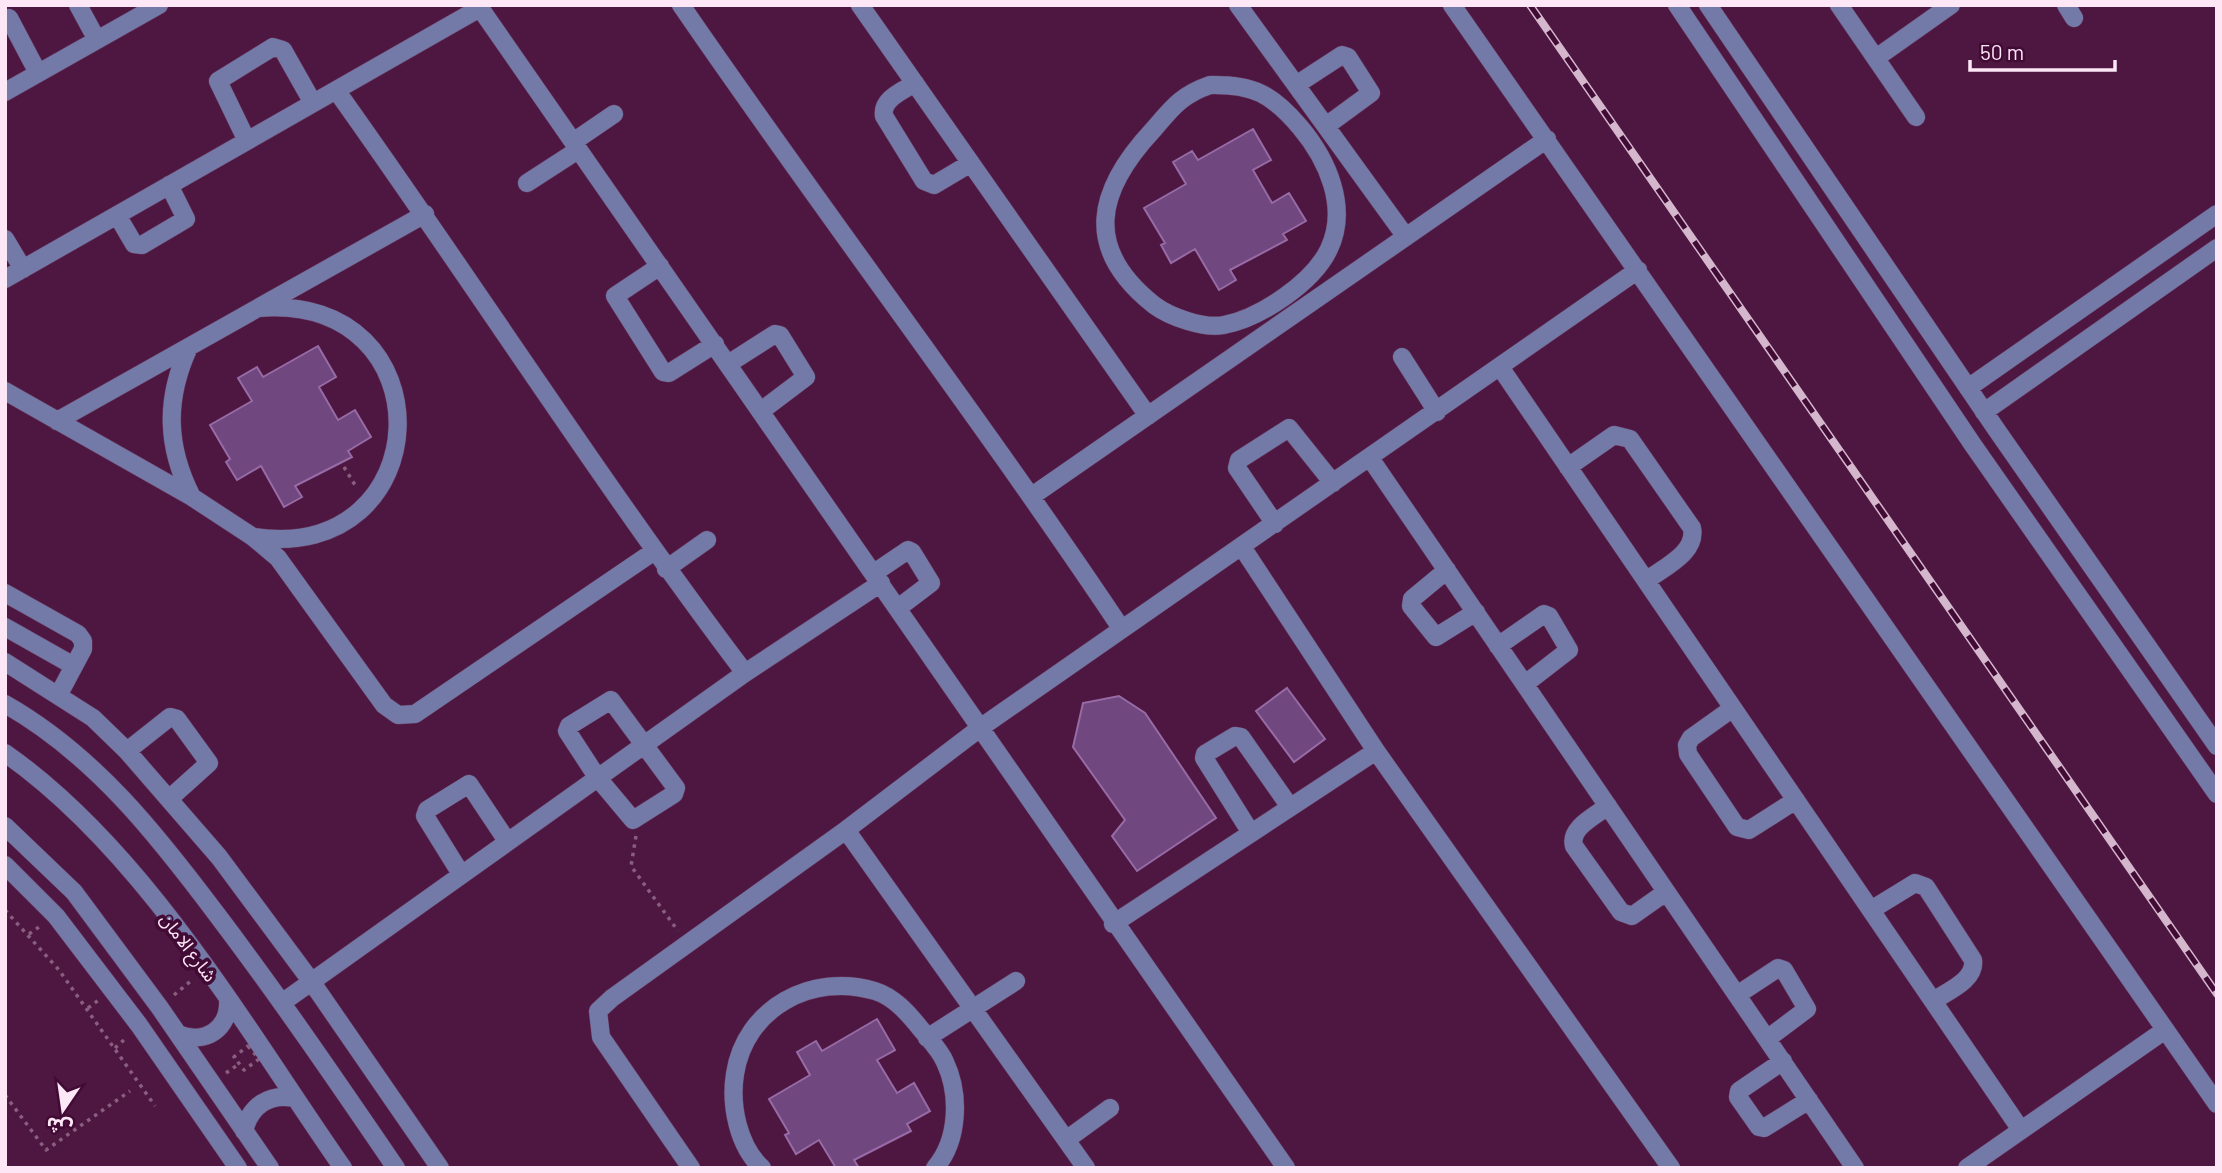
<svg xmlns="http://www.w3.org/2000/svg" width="2222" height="1173" font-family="Barlow,'Noto Sans Arabic',sans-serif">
<rect width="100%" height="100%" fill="#4d1741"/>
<!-- building -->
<path fill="#70477e" stroke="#976ba5" stroke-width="2" d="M1253,129L1271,160L1253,170L1272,203L1289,193L1306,221L1283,234L1287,240L1230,270L1236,280L1219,290L1195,249L1171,263L1161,245L1165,243L1144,208L1186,184L1173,162L1192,151L1198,160Z
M318,346L336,377L319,387L338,420L355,410L371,437L348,451L352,457L295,486L302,497L284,507L261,466L237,480L226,462L230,459L210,425L252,401L238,378L257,367L263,377Z
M1287,688L1325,739L1294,762L1256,711Z
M1119,696L1145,713L1216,818L1137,871L1112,836L1125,820L1073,747L1083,703Z
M877,1019L895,1050L877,1060L897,1093L914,1083L930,1111L907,1124L911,1131L854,1160L859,1168H836L819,1140L796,1154L785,1135L789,1133L769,1099L810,1075L797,1052L816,1041L822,1051Z"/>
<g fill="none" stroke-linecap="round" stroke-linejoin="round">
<defs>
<path id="minor" d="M78,5L97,40
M478,5L1286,1168
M681,5C825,215 980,417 1121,628
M860,5L1148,416
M1238,5L1406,237
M1452,5L2217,1104
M1677,5L1973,445L2217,794
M1708,5L1996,429L2217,746
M1839,5L1916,117
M2066,5L2074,18
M9,18L38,73
M1876,58L1951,5
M915,83C903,91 881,99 884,116L924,181L934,185L971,163
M1210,85C1253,84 1272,94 1300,127C1327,159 1349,207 1329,249C1313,283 1260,318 1224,325C1204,329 1170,317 1154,305C1082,248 1097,190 1153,130C1172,108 1181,95 1210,85Z
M1296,85L1342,55L1348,57L1371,93L1326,126
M336,90C474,283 601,483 745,673
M5,92L159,5
M247,141L218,81L273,47L283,50L313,103
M573,142L614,114
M527,183L578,150
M117,215L134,244L142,245L186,219L169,185
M5,239L23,269
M660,266L615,296L663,372L669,373L715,344
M5,279L480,8
M189,347C165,399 166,446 192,497
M1402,357L1437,412
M728,364L775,334L780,335L806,377L761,411
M1500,367L2021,1130
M1968,388L2217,214
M5,391L192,497L253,537L278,558L384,705L398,715L415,714L653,552
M1984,412L2217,248
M57,421L425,214
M1370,458L1855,1168
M1568,467L1614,435L1630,439L1692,528C1697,553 1664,567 1646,581
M1032,496L1547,139
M1275,524L1237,468L1239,460L1289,428L1333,483
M253,537C440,565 450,292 258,308
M1242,547L1376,751L1671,1168
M666,569L707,540
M1447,570L1412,599L1411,606L1436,637L1476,612
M874,573L908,550L912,552L931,583L898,608
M5,593L78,634L83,641V649L59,694
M5,627L74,666
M1498,646L1544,614L1549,616L1569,650L1525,684
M5,662L93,718L127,751L219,857L311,981L440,1168
M611,700L676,788L674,794L633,820L597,777L567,731L569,726Z
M5,704C95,755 158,836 218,916C280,998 338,1083 396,1168
M1733,708L1691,738L1687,745L1688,754L1737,827L1749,830L1796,800
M127,751L170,717L177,719L209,763L169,799
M5,753C145,851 246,1029 343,1168
M1608,806C1595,816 1569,828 1574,846L1621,912L1632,916L1666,892
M5,826L74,892L160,1008L270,1168
M846,830L1086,1168
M1251,833L1204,758L1205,754L1235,736L1241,737L1290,807
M5,865L56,916L139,1025L238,1168
M461,874L425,816L427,810L469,784L507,841
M1871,910L1915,883L1926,887L1973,960C1976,980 1948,991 1933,1001
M1113,924L1376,751
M1737,995L1778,968L1784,970L1807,1009L1767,1039
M283,1002L745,673L881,583
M178,1034C205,1045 230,1029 228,999
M927,1038L1016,981
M1783,1061L1739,1091L1738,1097L1759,1127L1764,1128L1809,1100
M244,1131C250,1106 269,1093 294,1098
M1066,1140L1110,1108
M691,1168L601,1037L598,1011L612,998L846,830L980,728L1638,270
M762,1168C738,1146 730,1105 735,1074C745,1008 812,972 875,991C894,997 908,1013 920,1028C928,1038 940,1050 945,1062C960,1094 959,1140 935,1168
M1967,1168L2165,1030"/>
</defs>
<!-- minor casing -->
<use href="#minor" stroke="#69385e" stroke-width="19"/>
<!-- path -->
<path stroke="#895e7f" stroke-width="3.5" stroke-dasharray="3.5 5" stroke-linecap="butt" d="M344,467L355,485
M636,836L631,866L678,931
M5,910L59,970L155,1106
M29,934L42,925
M174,995L192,980
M88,1008L100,999
M248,1046L259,1059L244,1070L234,1057Z
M115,1048L126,1038
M226,1073L239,1064
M5,1095L46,1150L130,1091"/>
<!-- minor -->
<use href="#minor" stroke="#737aa8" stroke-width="18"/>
<defs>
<path id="rail" d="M1530,5L2217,994"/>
</defs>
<!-- rail casing -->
<use href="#rail" stroke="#d4b7cc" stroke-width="8"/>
<!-- rail -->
<use href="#rail" stroke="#420b36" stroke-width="5" stroke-dasharray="16" stroke-linecap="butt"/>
</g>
<g text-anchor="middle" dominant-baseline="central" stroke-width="7" stroke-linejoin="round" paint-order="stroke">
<!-- street labels -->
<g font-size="18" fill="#fde7f6" stroke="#420b36">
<text transform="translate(189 947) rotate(53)">شارع الامان</text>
</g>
</g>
<!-- border -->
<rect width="2222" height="1173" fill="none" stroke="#fde7f6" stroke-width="14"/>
<!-- north arrow -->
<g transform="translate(63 1110) rotate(193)" stroke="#420b36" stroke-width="5" paint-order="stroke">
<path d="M0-5L12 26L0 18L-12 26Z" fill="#fde7f6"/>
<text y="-10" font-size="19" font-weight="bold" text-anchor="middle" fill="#fde7f6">ش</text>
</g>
<!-- scale -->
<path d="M1970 60v10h145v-10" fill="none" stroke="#fde7f6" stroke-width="3.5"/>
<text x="1980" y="60" font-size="21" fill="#fde7f6" stroke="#420b36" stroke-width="5" paint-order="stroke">50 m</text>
</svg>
